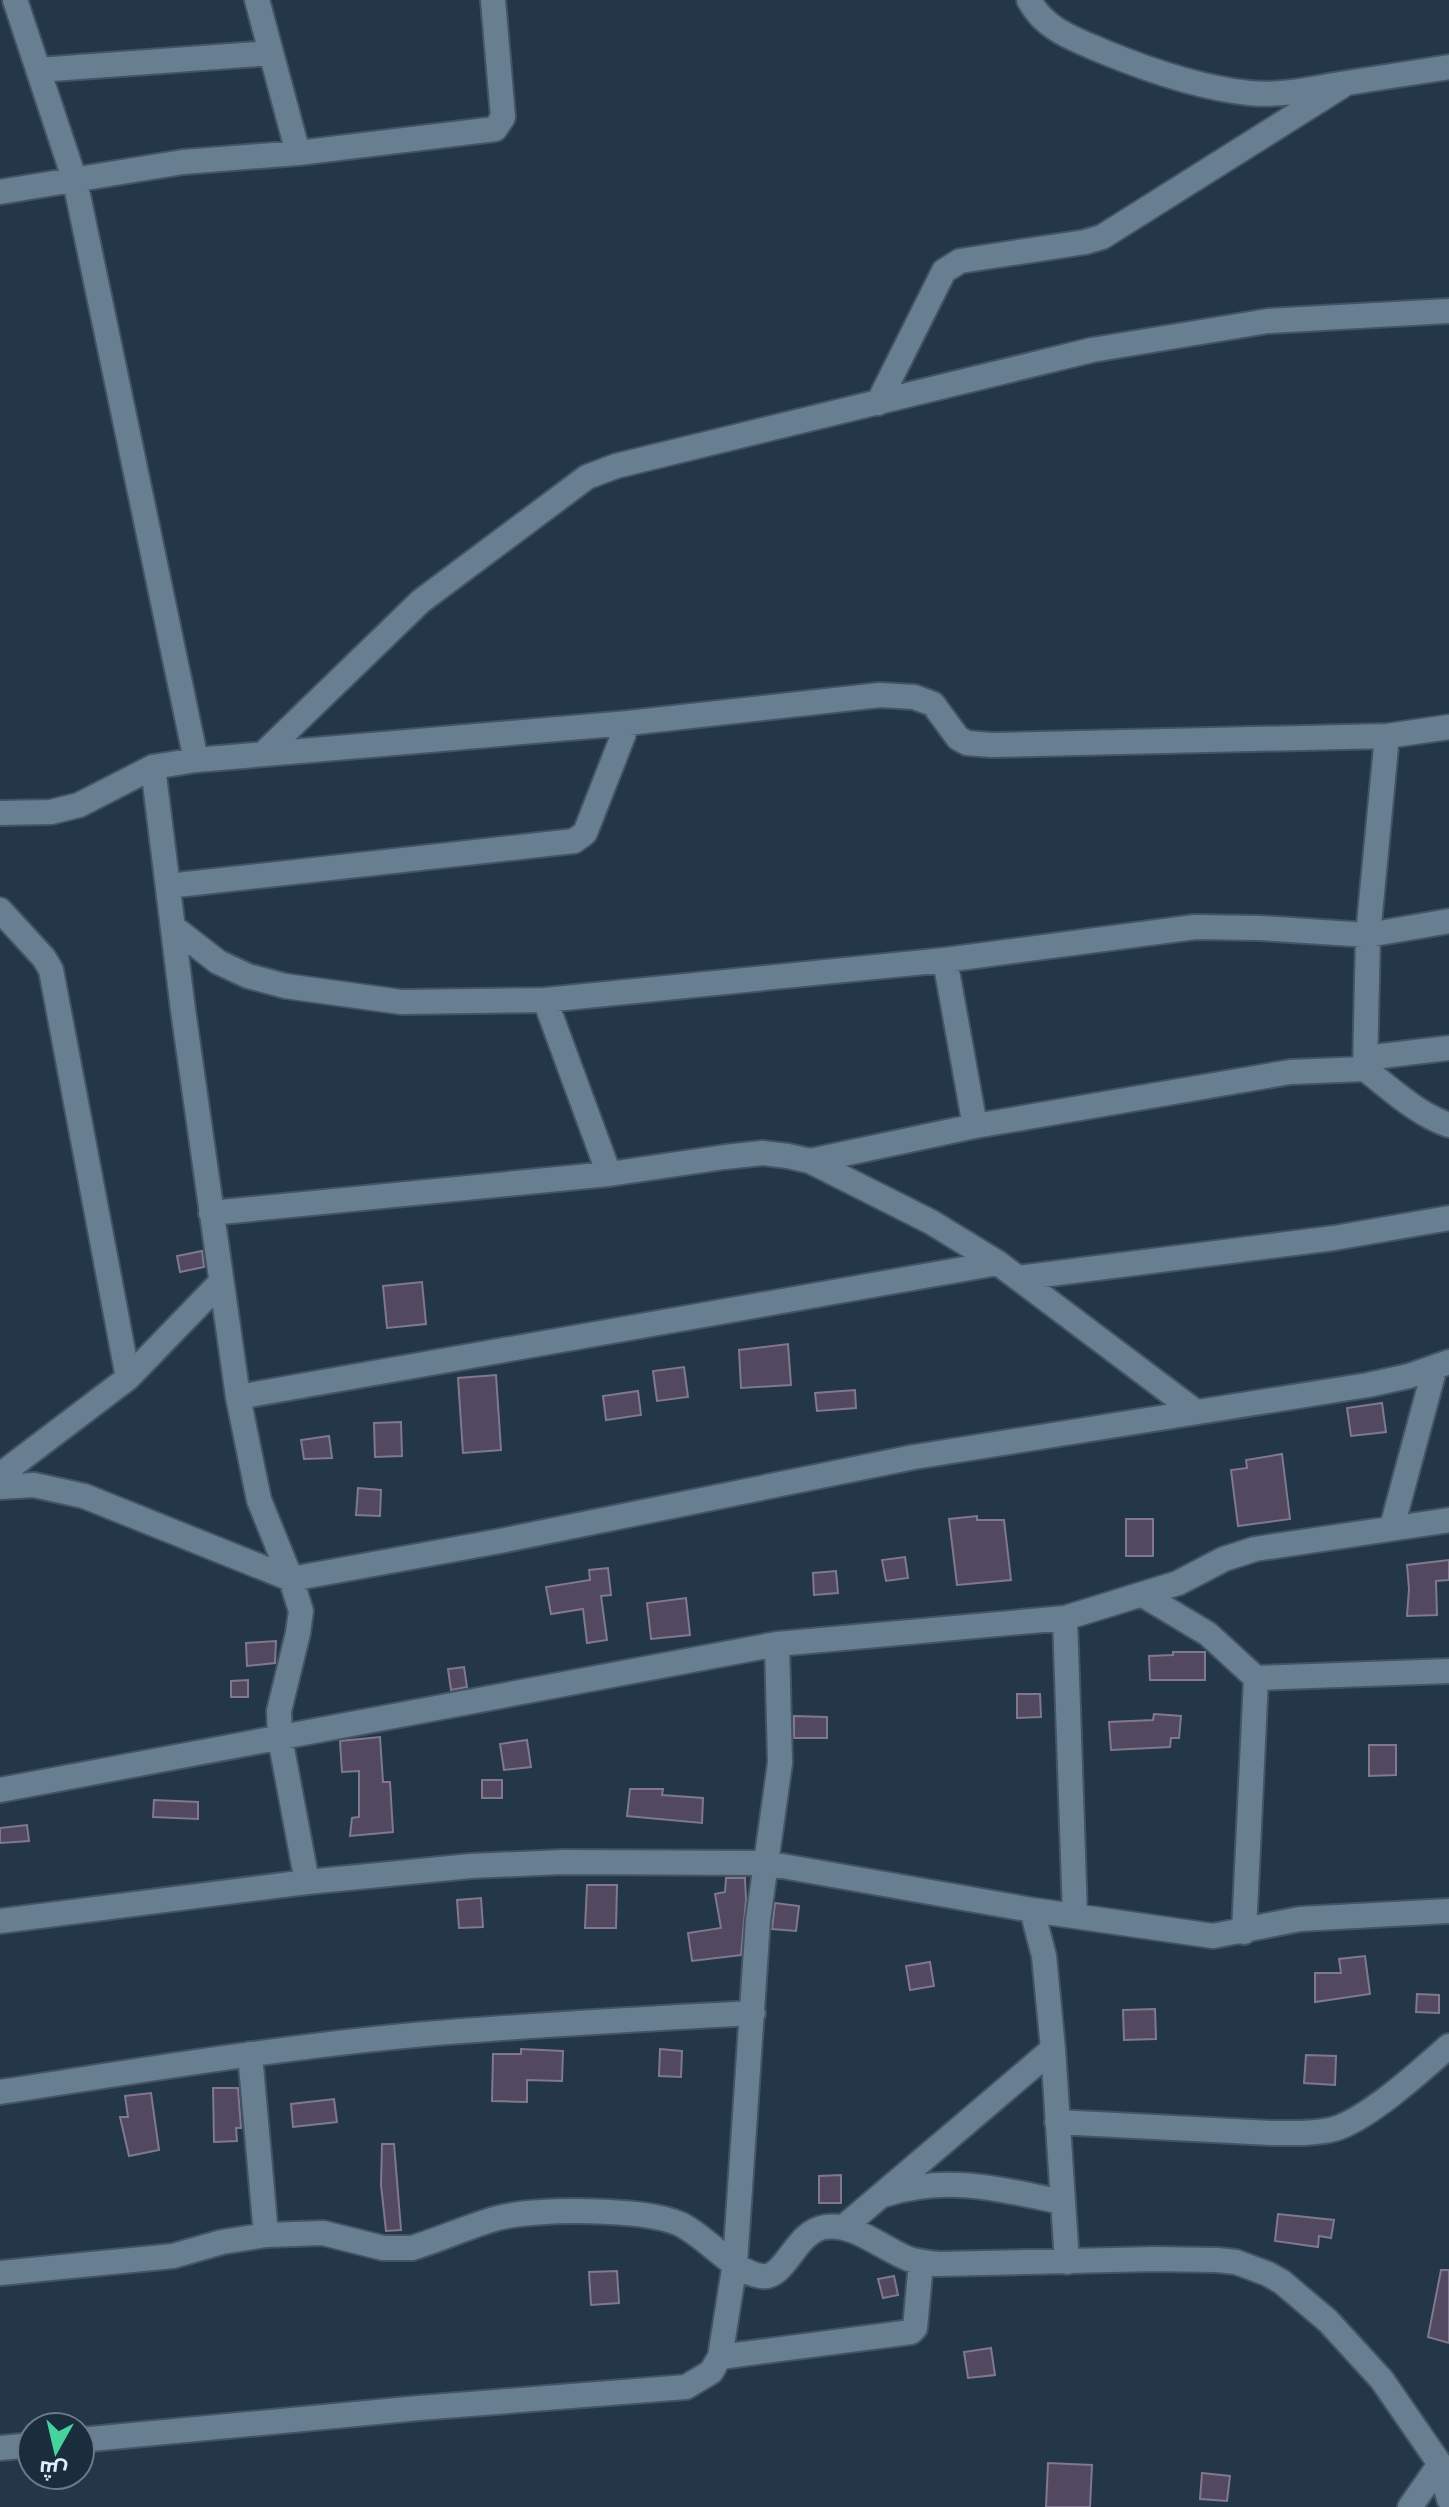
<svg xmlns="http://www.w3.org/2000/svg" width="1449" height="2507" font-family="'Golos Text',Cairo,sans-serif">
<rect width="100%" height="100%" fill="#233748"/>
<!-- building -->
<path fill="#52485f" stroke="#81778f" stroke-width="2" d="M202,1251L204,1267L180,1272L177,1256Z
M422,1282L426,1324L387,1328L383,1286Z
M788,1344L791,1385L741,1388L739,1350Z
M684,1367L688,1397L657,1401L653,1371Z
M496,1375L501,1450L463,1453L458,1378Z
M855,1390L856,1408L817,1411L815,1393Z
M638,1391L641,1415L606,1420L603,1396Z
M1382,1403L1386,1432L1351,1436L1347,1408Z
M401,1422L402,1456L375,1457L374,1423Z
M329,1436L332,1458L304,1459L301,1440Z
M1282,1454L1290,1519L1238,1526L1231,1470L1247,1468L1246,1460Z
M358,1488L381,1490L380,1516L356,1515Z
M977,1516V1520H1004L1011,1580L957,1585L949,1519Z
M1126,1519H1153V1556H1126Z
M905,1557L908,1578L886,1581L882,1560Z
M1449,1560V1580L1436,1581L1437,1615L1407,1616L1409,1589L1407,1565Z
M608,1568L611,1595L601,1596L607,1640L587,1643L583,1609L551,1614L546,1587L590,1580L589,1570Z
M836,1571L838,1593L814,1595L813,1573Z
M686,1598L690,1635L651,1639L647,1603Z
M276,1641L275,1663L247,1666L246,1643Z
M1173,1652H1205V1680H1150L1149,1656L1173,1655Z
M464,1667L467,1687L451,1690L448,1669Z
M248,1680V1697H231V1681Z
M1017,1694H1040L1041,1717L1017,1718Z
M1154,1714L1181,1716L1179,1738H1171L1170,1747L1111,1750L1109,1722L1153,1720Z
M794,1716L827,1717V1738H794Z
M380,1737L383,1782H390L393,1832L350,1836L352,1818L359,1817V1771L342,1772L340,1741Z
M527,1740L531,1767L504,1770L500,1744Z
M1369,1745H1396V1775L1369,1776Z
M482,1780H502V1798H482Z
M630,1789H663L662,1795L703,1798L702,1823L627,1816Z
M154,1800L198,1802V1819L153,1817Z
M27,1825L29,1841L0,1843V1828Z
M726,1878H745L746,1900L741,1955L692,1961L688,1933L721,1928L715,1894L725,1892Z
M587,1885H617L616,1928H585Z
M481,1898L483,1927L459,1928L457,1900Z
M775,1903L799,1906L796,1931L772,1929Z
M1365,1956L1370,1994L1315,2002V1973H1341L1339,1959Z
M930,1962L934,1986L910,1990L906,1966Z
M1417,1994L1439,1995V2013L1416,2012Z
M1155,2009L1156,2039L1124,2040L1123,2010Z
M521,2049L563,2051L562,2081L527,2080V2102L492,2101L493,2054H521Z
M660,2049L682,2051L681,2077L659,2076Z
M1306,2055L1336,2056L1335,2085L1304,2083Z
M213,2088H238L241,2128H236L237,2141L214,2142Z
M151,2093L159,2150L129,2156L120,2117H128L125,2096Z
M334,2099L337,2122L293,2127L291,2104Z
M382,2144H394L401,2230L386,2231L381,2185Z
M841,2175V2203H819V2176Z
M1278,2214L1334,2220L1331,2238L1319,2236L1318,2247L1275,2241Z
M1441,2270H1449V2343L1428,2337Z
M617,2271L619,2303L591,2305L589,2272Z
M894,2276L898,2295L883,2298L878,2279Z
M991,2348L995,2375L968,2378L964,2352Z
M1048,2463L1092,2465L1090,2507H1046Z
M1202,2473L1230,2476L1227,2501L1200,2499Z"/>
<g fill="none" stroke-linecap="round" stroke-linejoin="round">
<defs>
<path id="minor" d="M15,0L75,181L196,760
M257,0L298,153
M1029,0C1044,29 1074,39 1102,51C1148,70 1200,88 1249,93C1278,96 1306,90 1334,85C1372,79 1411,73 1449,67
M38,70L271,53
M0,192L183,162L298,153L495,129L503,117L493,0
M878,403L944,271L960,261L1085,242L1102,237L1345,84
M265,752L421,601L587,477L616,466L1092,350L1268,321L1449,311
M153,767L183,1010L238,1397L259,1500L291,1579L301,1611L298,1633L279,1711L280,1738L307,1882
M0,813L51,812L79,805L153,767L196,760L628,723L880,695L914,697L933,704L958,738L967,743L991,745L1387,736L1449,727
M168,886L574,841L585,833L628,723
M0,910L44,958L51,970L128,1378
M173,927L218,962L248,976L285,986L401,1002L545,1000L945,960L1195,927L1260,928L1368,935L1449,921
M945,960L975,1126
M545,1000L609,1174
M1365,1058L1449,1048
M1365,1069L1368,935L1387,736
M810,1161L975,1126L1290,1072L1365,1069C1391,1089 1417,1114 1449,1125
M211,1213L609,1174L725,1157L762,1153L788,1156L810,1161L931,1222L998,1263L1196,1412
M1018,1278L1334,1238L1449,1218
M238,1397L998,1263
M0,1475L128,1378L221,1282
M0,1487L34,1485L84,1496L291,1579L500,1541L914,1457L1368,1385L1409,1376L1449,1362
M1392,1527L1435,1367
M1143,1595L1208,1634L1256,1678L1449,1671
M1065,1618L1075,1916
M0,1790L777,1644L1065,1618L1178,1583L1224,1559L1255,1549L1449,1520
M1032,1910L1044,1956L1053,2049L1067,2262
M0,1921L307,1882L471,1866L563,1862L765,1863L1032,1910L1213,1936L1300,1919L1449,1911
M1244,1932L1256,1678
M250,2054L266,2235
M0,2092C138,2071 275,2048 414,2035C527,2025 640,2019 753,2013
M1057,2122L1272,2133C1292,2133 1315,2134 1334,2129C1368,2119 1422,2070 1449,2046
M887,2194C948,2175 1001,2189 1062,2202
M845,2226L1053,2049
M0,2273L173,2256L222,2242L266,2235L323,2233L383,2248H412C441,2239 469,2226 498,2218C537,2208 643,2208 680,2224C706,2236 733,2272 761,2276C786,2280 794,2232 825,2227C853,2222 883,2249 909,2259C919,2262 928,2263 939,2264L1155,2259L1217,2260L1236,2262L1268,2274L1282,2282L1328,2321L1382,2380L1440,2464L1449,2499
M720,2357L911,2332L915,2328L921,2263
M80,2440L419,2408L686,2387L711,2372L720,2357L735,2263L758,1920L780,1763L777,1644
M0,2448L32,2445
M1410,2507L1440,2464"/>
</defs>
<!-- minor casing -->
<use href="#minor" stroke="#435463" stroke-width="28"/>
<!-- minor -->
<use href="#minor" stroke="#687e91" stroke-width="24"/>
</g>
<!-- north arrow -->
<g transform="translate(56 2451) rotate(188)"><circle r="38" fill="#1a2d3d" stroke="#6a7a88" stroke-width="2"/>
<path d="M0-6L14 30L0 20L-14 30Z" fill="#46d49e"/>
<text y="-12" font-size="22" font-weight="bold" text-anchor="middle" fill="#e1edf8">ش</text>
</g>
</svg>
